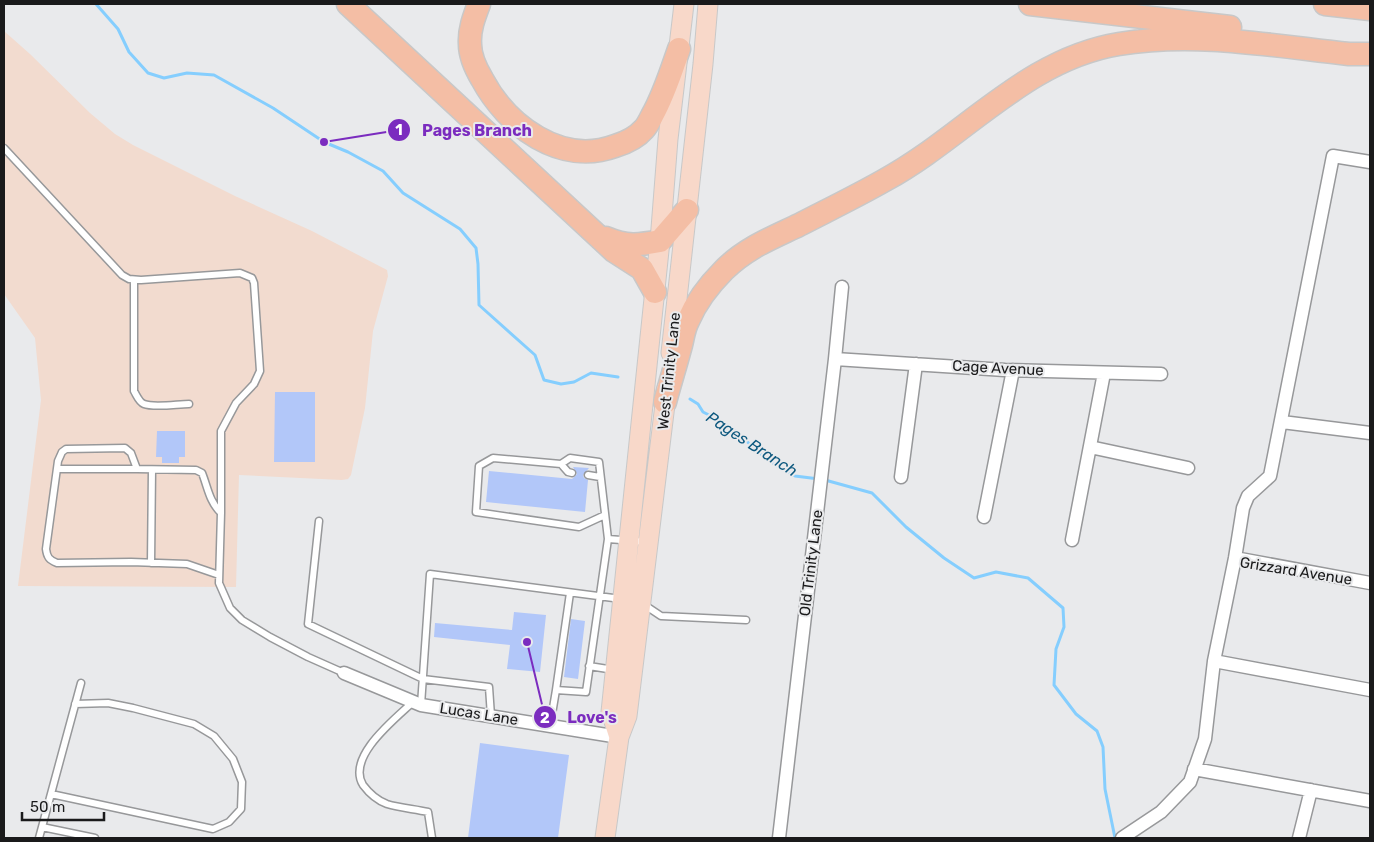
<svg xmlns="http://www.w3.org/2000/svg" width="1374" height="842" font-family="Rubik,sans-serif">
<rect width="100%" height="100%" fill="#e9eaec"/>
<!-- industrial -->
<path fill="#f2dbcf" d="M4,31L30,54L90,113L115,134L133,145L235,196L312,231L387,270L388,276L373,331L365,408L351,475L348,479L342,480L239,475L236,587L18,586L41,400L35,338L4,294Z"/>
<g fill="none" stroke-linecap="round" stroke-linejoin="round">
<!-- stream -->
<path stroke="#85cefe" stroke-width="3" d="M96,4L118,29L129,52L148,73L164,78L187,73L214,75L273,108L324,142L348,152L383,171L403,193L460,229L476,248L478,264L479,305L535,355L544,380L561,384L574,382L591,373L618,377
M690,399L698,404L703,412L721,421L738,433L757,451L777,466L795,476L819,479
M825,480L872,493L906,527L944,558L974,578L996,572L1028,578L1063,608L1064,627L1056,649L1054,685L1076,714L1097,731L1103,747L1105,789L1115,838"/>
</g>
<!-- building -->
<path fill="#b2c7f9" d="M275,392H315V462H274Z
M157,431H185V457H179V463H162V457H156Z
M573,467L589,468L583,475L584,478L588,480L585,512L486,502L489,471L572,479L577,474Z
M514,612L546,615L540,672L507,669L510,645L434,637L435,623L512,630Z
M571,619L585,621L578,679L564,677Z
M480,743L569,755L558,838H468Z"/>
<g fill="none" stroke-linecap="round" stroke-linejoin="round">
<defs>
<path id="lane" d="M4,148L122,275L129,279L141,280L240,273L252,278L254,283L260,371L254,384L236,403L221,431V513
M134,280V391C137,396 139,402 144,404C154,408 178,404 189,404
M561,464L568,472L572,473
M57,469H137
M588,475L600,477
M605,515L579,527L476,512L479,466L493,458L561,464L570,458L599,462L608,539
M319,521L308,624L423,679L489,687L491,716
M151,563L152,470
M219,575L187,564L131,562L57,563C49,560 47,557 46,549L58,461L62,452L66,449L125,448L131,453L137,469L196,470L202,473C208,488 209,501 221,513L219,583L230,608L242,620L270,637L308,657L344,673
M643,604L661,616L746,620
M589,666L614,670
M556,690L570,593
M413,702C395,719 346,757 363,785C369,793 376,800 387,804C400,808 415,809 428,812L432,838
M421,705L430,574L621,599
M550,726L556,690L586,692L608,539L647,542
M51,794L213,829L229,822L241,809L242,782L233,759L214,736L194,724L133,708L108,703L75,704
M42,827L95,838
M39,838L81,683"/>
<path id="street" d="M835,359L1005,370L1161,374
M1282,422L1370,433
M1090,447L1188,468
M901,477L916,364
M984,517L1013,370
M1072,540L1104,373
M1235,558L1370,583
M1214,661L1370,690
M344,673L421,705L619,737
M1194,769L1370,801
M779,838L835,359L842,287
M1122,838L1161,812L1190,782L1205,739L1214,661L1235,558L1243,508L1248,496L1270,476L1333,156L1370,162
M1299,838L1311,790"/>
<path id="primary" d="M671,353L703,64L708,4
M619,737L611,712L660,241L668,139L684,4
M605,838L619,737L627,716L667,388"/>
<path id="highway" d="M348,4L614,251L642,269L655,292
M479,4C474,17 469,30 470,44C470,56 476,69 482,79C507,126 561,166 615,146C625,143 637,137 644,129C647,126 650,120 652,116C664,95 671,72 679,49
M1030,4L1230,27
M1325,4L1370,9
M606,238C627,247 639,245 660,241L687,210
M665,402C670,383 676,364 681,345C683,337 684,328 688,321C696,302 710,284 724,270C746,248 772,238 799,225C828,210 857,196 885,180C964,137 1026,59 1119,44C1195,31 1274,46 1349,54H1370"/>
</defs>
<!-- lane casing -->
<use href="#lane" stroke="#97989a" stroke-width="9"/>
<!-- street casing -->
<use href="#street" stroke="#97989a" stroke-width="15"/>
<!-- primary casing -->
<use href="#primary" stroke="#c8c8c8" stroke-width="21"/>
<!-- highway casing -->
<use href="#highway" stroke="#c8c8c8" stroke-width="25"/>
<!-- lane -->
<use href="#lane" stroke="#fff" stroke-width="6"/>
<!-- street -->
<use href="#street" stroke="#fff" stroke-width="12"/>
<!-- primary -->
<use href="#primary" stroke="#f8d8c9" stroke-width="19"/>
<!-- highway -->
<use href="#highway" stroke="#f4bea5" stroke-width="22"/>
</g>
<g text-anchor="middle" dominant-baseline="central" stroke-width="4" stroke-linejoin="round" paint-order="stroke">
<!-- street labels -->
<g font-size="15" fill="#1a1a1b" stroke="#e9eaec">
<text transform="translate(998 368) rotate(3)">Cage Avenue</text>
<text transform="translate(669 371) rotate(-84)">West Trinity Lane</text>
<text transform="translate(811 563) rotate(-83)">Old Trinity Lane</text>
<text transform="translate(1296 571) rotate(9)">Grizzard Avenue</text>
<text transform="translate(479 714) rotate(9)">Lucas Lane</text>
</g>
<!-- water labels -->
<g font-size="16" font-style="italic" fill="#0e597f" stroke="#e9eaec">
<text transform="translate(752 444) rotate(33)">Pages Branch</text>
</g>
</g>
<!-- callouts -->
<path fill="none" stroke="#7b2cbf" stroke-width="2" d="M324 142L399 130M527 642L545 717"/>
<g fill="#7b2cbf" stroke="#e9eaec" stroke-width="2">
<circle cx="324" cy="142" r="5"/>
<circle cx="527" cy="642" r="5"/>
<circle cx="399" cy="130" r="12"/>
<circle cx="545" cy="717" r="12"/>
</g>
<g font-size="15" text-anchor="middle" font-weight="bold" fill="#fff">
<text x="399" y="135">1</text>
<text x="545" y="723">2</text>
</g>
<g font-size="16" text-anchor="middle" font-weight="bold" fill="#7b2cbf" stroke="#e9eaec" stroke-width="4" stroke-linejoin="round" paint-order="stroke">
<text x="477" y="136">Pages Branch</text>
<text x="592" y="723">Love's</text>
</g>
<!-- border -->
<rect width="1374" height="842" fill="none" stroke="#1a1a1b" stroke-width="10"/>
<!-- scale -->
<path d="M22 812v8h82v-8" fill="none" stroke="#1a1a1b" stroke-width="2.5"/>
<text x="30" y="812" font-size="15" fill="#1a1a1b" stroke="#e9eaec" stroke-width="4" paint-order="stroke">50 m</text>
</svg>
